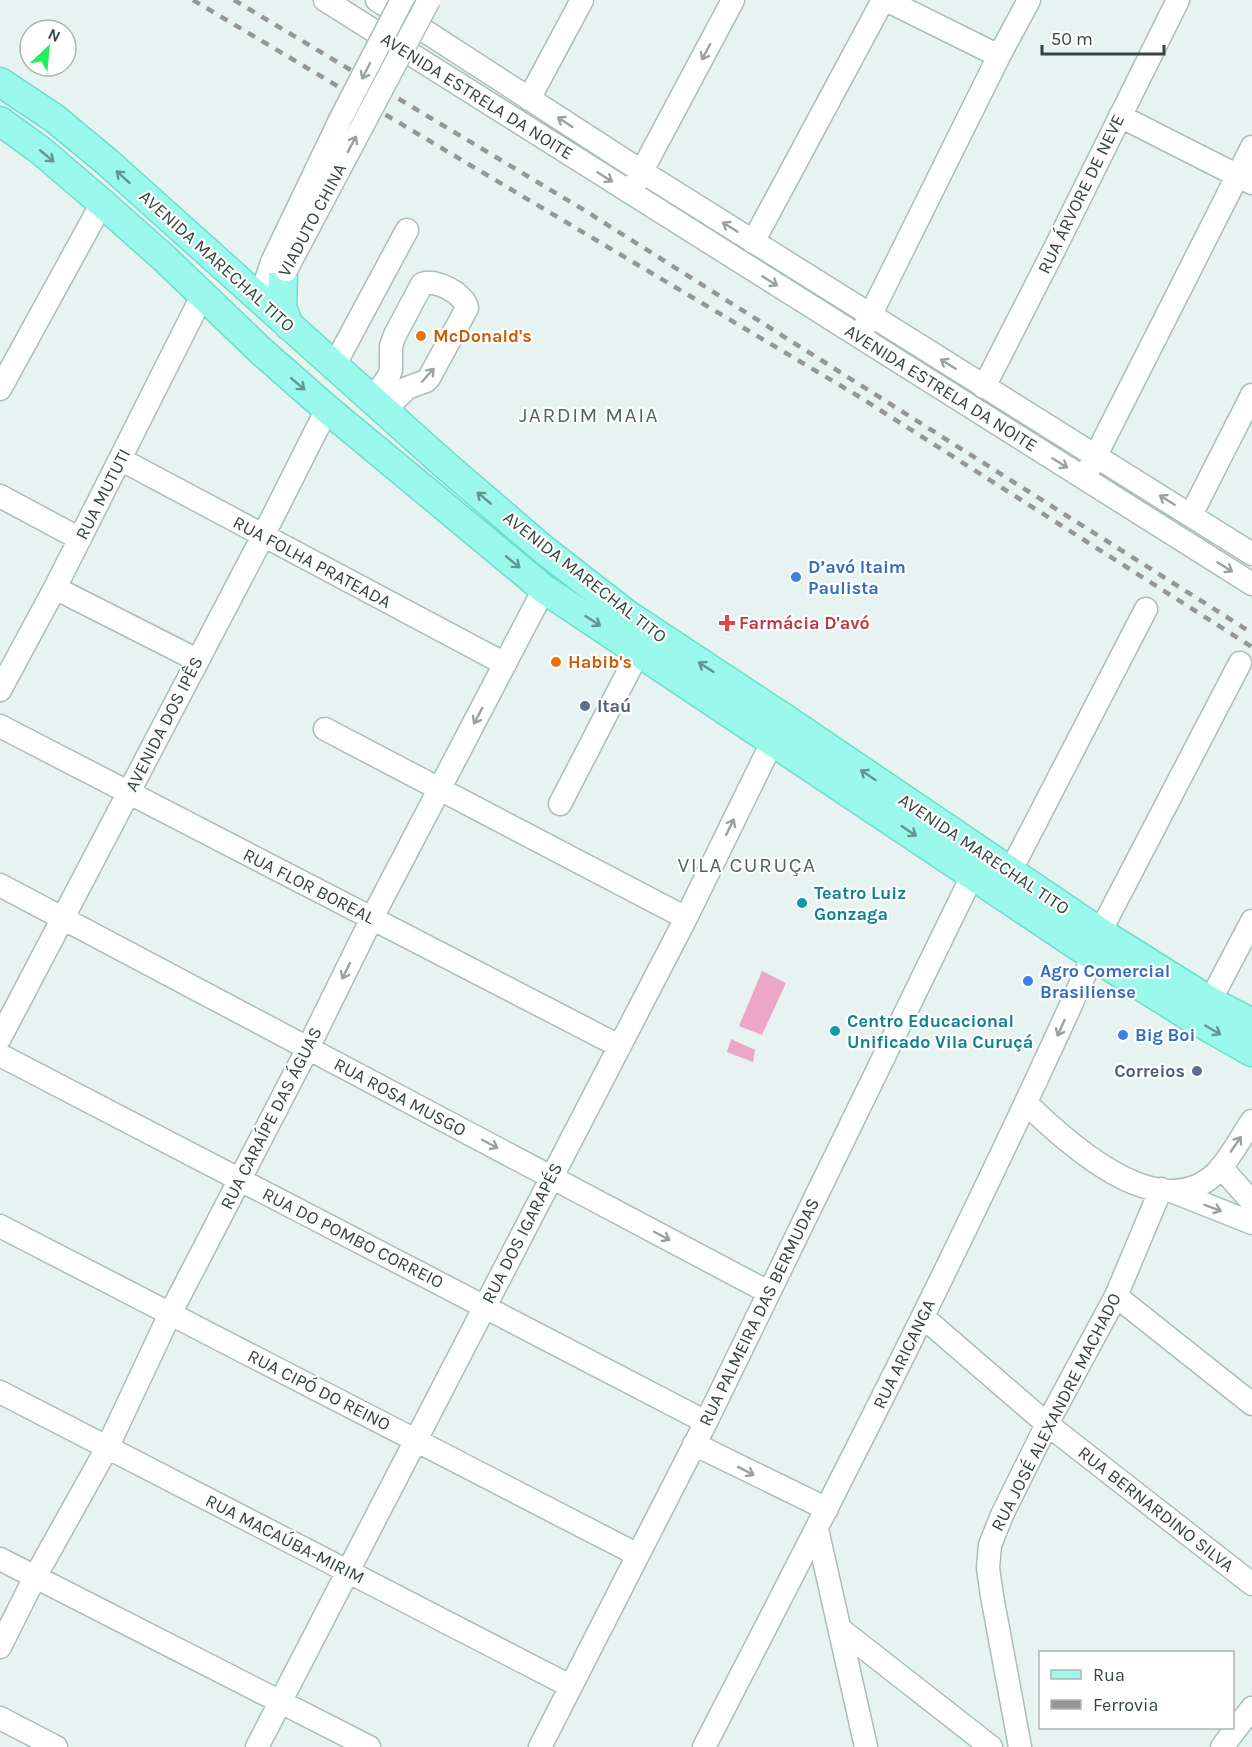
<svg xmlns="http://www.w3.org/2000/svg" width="1252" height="1747" font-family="Karla,sans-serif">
<rect width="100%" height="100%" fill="#e7f3f1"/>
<!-- water -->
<path fill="#eda6c7" d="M762,971L786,983L762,1035L739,1026Z
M731,1039L755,1050L753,1062L727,1052Z"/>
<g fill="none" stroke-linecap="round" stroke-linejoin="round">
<defs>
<path id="minor" d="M325,0L1252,584
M377,0L641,171L1252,554
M886,0L999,56
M529,99L582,0
M1120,116L1252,183
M635,184L733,0
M753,242L883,0
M260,299L272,262
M864,328L999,56L1029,0
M334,366L407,230
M984,387L1054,250L1178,0
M0,389L102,203
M372,400L389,376L391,369V346L395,335L422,284C435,278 465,294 467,308L429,378L426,381L407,388L384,411
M120,459L505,664
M1089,469L1252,147
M0,496L80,539
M1191,515L1252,395
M55,588L197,660
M0,690L55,588L202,296
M0,726L619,1046
M325,729L686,918
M560,804L639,651
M1010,872L1146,609
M0,885L768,1292
M1100,932L1240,663
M1210,1001L1252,921
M0,1038L263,536L327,409
M0,1055L706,1422
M1027,1104C1067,1143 1158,1227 1215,1174C1229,1161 1241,1137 1252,1121
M1221,1167L1252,1202
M1174,1192L1252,1223
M0,1226L638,1555
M1116,1296L1252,1404
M923,1317L1047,1424L1252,1584
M0,1392L570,1686
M694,1444L827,1509
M817,1529L866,1747
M0,1559L369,1747
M840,1629L991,1747
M0,1647L35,1577L107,1448L170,1314L308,1048L372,918L544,589
M0,1718L56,1747
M257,1747L686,918L779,728
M540,1747L706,1422L973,874
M704,1747C839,1486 973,1224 1093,956
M1020,1747L992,1596L988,1568L990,1545L1002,1515L1047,1424L1116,1296L1161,1189
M1222,1747L1252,1708"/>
<path id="major" d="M0,82L54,118L106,161L444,464L543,549L628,615L784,718L1100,932L1210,1001L1252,1023
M0,121L40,150L102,203L164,258L261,351L327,409L544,589L1093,956L1192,1018L1252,1052
M283,276L282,307L289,326"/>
</defs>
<!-- minor casing -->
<use href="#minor" stroke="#aabeb9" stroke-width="25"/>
<!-- major casing -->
<use href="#major" stroke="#6adeca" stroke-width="31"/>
<!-- minor -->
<use href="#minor" stroke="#fff" stroke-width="22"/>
<!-- major -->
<use href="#major" stroke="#9af9ea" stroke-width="28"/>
<!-- rail -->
<path stroke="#969696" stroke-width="4.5" stroke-dasharray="8 8" stroke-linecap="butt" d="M193,0L858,396L1252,647
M234,0L584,210L1252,633"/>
<defs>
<path id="minor-bridge" d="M272,262L342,116L402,0
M286,270L429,0"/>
</defs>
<!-- minor-bridge casing -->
<use href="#minor-bridge" stroke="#aabeb9" stroke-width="25" stroke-linecap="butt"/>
<!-- minor-bridge -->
<use href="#minor-bridge" stroke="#fff" stroke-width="22"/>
</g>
<!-- one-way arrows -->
<defs><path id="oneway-shaft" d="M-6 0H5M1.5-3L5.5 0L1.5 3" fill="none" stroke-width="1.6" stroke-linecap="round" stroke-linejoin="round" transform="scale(1.5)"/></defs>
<g stroke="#9aa2a0">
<use href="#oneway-shaft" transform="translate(706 52) rotate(118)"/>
<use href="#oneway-shaft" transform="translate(366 71) rotate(117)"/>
<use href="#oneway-shaft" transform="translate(565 122) rotate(-147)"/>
<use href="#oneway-shaft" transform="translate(352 144) rotate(-62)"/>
<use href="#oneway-shaft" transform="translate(605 177) rotate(32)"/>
<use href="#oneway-shaft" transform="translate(730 227) rotate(-148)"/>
<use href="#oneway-shaft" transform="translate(770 281) rotate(32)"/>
<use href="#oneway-shaft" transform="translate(948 364) rotate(-148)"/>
<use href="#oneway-shaft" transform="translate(428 375) rotate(-48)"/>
<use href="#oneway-shaft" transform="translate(1060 463) rotate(32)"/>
<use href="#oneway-shaft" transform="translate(1167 500) rotate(-148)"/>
<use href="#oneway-shaft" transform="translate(1225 567) rotate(32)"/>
<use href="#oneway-shaft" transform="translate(478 716) rotate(118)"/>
<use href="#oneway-shaft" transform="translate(730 827) rotate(-64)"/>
<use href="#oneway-shaft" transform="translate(346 971) rotate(116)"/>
<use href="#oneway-shaft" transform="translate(1061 1028) rotate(114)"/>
<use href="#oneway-shaft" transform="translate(490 1144) rotate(28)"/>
<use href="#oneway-shaft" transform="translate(1236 1144) rotate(-56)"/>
<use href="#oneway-shaft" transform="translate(1213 1208) rotate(21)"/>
<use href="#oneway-shaft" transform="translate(662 1236) rotate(28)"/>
<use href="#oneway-shaft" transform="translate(746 1471) rotate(27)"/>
</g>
<g stroke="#63968d">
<use href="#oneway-shaft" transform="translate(47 156) rotate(40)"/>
<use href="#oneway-shaft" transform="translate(123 177) rotate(-138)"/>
<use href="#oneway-shaft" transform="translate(298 384) rotate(41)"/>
<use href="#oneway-shaft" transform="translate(484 498) rotate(-140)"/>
<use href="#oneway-shaft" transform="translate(513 562) rotate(39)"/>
<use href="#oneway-shaft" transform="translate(593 621) rotate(33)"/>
<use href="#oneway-shaft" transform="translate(706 667) rotate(-147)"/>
<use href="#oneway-shaft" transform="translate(868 775) rotate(-146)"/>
<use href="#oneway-shaft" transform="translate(909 831) rotate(34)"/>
<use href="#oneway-shaft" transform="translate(1213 1030) rotate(30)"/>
</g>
<!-- markers -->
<g fill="#e8710a" stroke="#fff" stroke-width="2">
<circle cx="421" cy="336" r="6"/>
<circle cx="556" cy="662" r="6"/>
</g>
<g fill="#3f7fe0" stroke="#fff" stroke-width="2">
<circle cx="796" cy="577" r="6"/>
<circle cx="1028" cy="981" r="6"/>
<circle cx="1123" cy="1035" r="6"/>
</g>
<path fill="#e0444e" stroke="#fff" stroke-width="2" d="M724 614h6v6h6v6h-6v6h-6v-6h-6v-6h6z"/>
<g fill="#5c6f8a" stroke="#fff" stroke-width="2">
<circle cx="585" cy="706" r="6"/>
<circle cx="1197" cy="1071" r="6"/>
</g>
<g fill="#0f9aa8" stroke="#fff" stroke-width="2">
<circle cx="802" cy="903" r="6"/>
<circle cx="835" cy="1031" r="6"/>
</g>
<g text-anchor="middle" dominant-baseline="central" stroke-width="4.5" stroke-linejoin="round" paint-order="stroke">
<!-- street labels -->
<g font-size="18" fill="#364541" stroke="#fff">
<text transform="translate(477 96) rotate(32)">AVENIDA ESTRELA DA NOITE</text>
<text transform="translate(1081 194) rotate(-64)">RUA ÁRVORE DE NEVE</text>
<text transform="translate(312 220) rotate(-62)">VIADUTO CHINA</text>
<text transform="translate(217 261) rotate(42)">AVENIDA MARECHAL TITO</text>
<text transform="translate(941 388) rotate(32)">AVENIDA ESTRELA DA NOITE</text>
<text transform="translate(103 494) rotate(-63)">RUA MUTUTI</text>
<text transform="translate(312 562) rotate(28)">RUA FOLHA PRATEADA</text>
<text transform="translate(585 577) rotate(38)">AVENIDA MARECHAL TITO</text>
<text transform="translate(164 724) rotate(-63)">AVENIDA DOS IPÊS</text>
<text transform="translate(984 854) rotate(34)">AVENIDA MARECHAL TITO</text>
<text transform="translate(309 886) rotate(27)">RUA FLOR BOREAL</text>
<text transform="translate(400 1097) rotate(28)">RUA ROSA MUSGO</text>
<text transform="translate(271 1118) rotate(-63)">RUA CARAÍPE DAS ÁGUAS</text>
<text transform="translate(522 1233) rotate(-63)">RUA DOS IGARAPÉS</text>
<text transform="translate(353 1238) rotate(27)">RUA DO POMBO CORREIO</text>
<text transform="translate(759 1312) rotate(-64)">RUA PALMEIRA DAS BERMUDAS</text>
<text transform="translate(904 1354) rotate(-64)">RUA ARICANGA</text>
<text transform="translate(319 1390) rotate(27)">RUA CIPÓ DO REINO</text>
<text transform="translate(1056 1412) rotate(-63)">RUA JOSÉ ALEXANDRE MACHADO</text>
<text transform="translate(1156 1509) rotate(38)">RUA BERNARDINO SILVA</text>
<text transform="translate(285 1539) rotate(27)">RUA MACAÚBA-MIRIM</text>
</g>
<!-- food labels -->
<g font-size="18" font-weight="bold" fill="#c56008" stroke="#fff" text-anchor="start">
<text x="433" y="336">McDonald's</text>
<text x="568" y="662">Habib's</text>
</g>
<!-- shop labels -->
<g font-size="18" font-weight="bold" fill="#366cbe" stroke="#fff" text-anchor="start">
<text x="808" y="567">D’avó Itaim<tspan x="808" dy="21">Paulista</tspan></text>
<text x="1040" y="971">Agro Comercial<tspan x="1040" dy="21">Brasiliense</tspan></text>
<text x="1135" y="1035">Big Boi</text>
</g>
<!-- health labels -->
<g font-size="18" font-weight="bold" fill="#be3a42" stroke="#fff" text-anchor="start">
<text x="739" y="623">Farmácia D'avó</text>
</g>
<!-- service labels -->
<g font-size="18" font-weight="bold" fill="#4e5e75" stroke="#fff" text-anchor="start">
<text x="597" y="706">Itaú</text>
<text x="1185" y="1071" text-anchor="end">Correios</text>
</g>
<!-- culture labels -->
<g font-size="18" font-weight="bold" fill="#0d838f" stroke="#fff" text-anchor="start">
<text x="814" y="893">Teatro Luiz<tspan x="814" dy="21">Gonzaga</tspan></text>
<text x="847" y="1021">Centro Educacional<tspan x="847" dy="21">Unificado Vila Curuçá</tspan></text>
</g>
<!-- quarter labels -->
<g font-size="21" letter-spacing="1.5" fill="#4e6861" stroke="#fff">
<text x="589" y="415">JARDIM MAIA</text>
<text x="747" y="865">VILA CURUÇA</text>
</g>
</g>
<!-- legend -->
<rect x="1039" y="1651" width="195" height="78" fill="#ffffff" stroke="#afb5b3" stroke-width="1.5"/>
<rect x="1051" y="1670" width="30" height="9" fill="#9af9ea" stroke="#afb5b3" stroke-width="1.5"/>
<text x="1093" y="1681" font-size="18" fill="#364541">Rua</text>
<rect x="1051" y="1700" width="30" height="9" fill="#969696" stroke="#afb5b3" stroke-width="1.5"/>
<text x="1093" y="1711" font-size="18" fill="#364541">Ferrovia</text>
<!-- north arrow -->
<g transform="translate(48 48) rotate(26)"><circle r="28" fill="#ffffff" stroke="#afb5b3" stroke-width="1.5"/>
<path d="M0-4.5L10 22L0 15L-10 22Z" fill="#22ef5b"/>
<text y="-9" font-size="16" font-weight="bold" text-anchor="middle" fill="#364541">N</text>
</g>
<!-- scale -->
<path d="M1042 45v9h122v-9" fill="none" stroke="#364541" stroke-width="3"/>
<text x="1051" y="45" font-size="18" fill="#364541" stroke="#ffffff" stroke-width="4.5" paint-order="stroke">50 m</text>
</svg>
